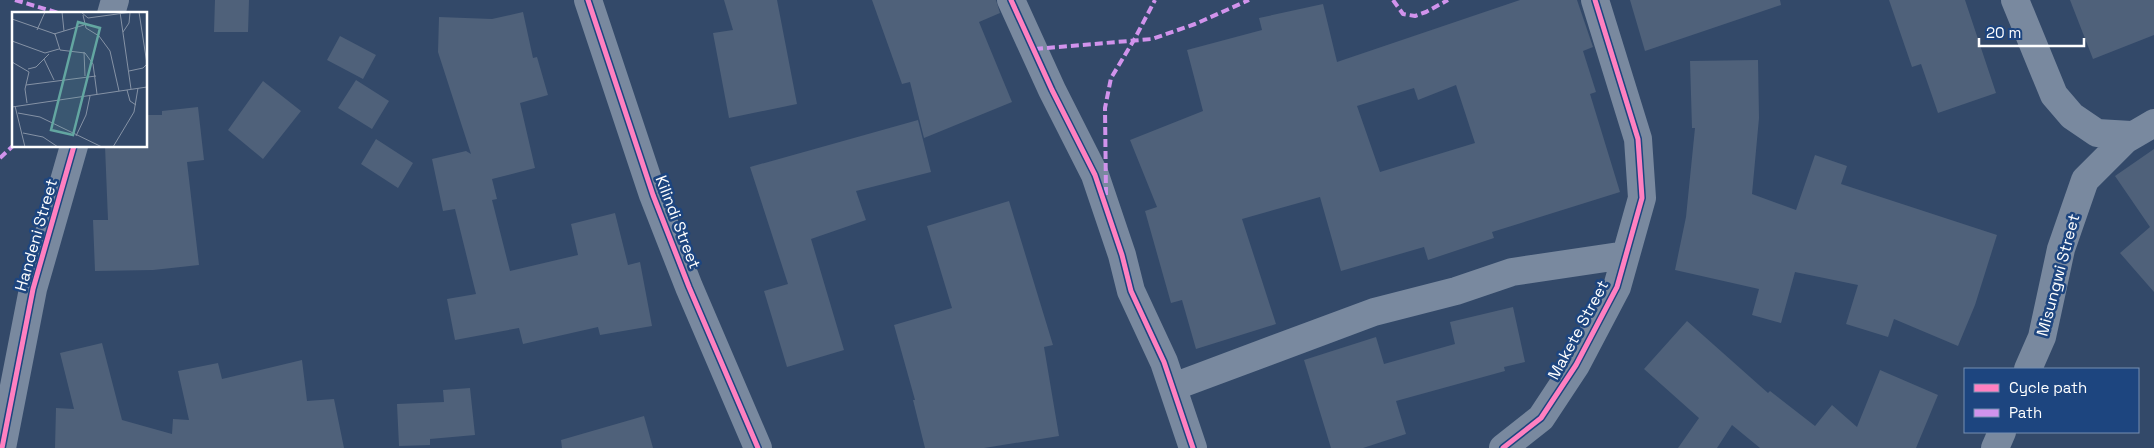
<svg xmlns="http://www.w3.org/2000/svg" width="2154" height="448" font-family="'Space Grotesk',sans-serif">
<rect width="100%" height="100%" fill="#334969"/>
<!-- building -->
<path fill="#4f617a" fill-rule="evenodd" d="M215,0H249L248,32H214Z
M724,0H777L797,104L729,118L713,33L733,30Z
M872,0H996L1000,13L979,22L1012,102L924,138L910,82L902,84Z
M1520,0H1577L1593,47L1583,51L1596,92L1590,94L1620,192L1492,232L1494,238L1428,260L1424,247L1341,271L1320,197L1242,219L1276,324L1196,349L1182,300L1171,303L1145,211L1157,207L1130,140L1203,111L1187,50L1262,30L1259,18L1323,4L1337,62ZM1456,85L1475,143L1380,172L1357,106L1414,88L1418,100Z
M1630,0H1780L1781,5L1645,51Z
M1889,0H1965L1996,93L1938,113L1921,64L1912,67Z
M2070,0H2154V35L2093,59Z
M523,12L533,58L537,57L548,95L520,103L535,168L492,179L497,199L492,200L510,271L578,255L571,224L615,213L628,265L640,262L652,326L600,335L598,327L523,344L519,328L455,340L447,299L476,294L455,209L443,211L432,159L466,151L471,154L438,52L439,17L492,19Z
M340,36L376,55L363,79L327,60Z
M1758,60L1759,118L1752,194L1796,210L1815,155L1847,166L1841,184L1997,235L1975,305L1958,346L1894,319L1888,337L1846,324L1858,285L1795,272L1781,323L1752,315L1759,289L1675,270L1686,217L1695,128H1692L1690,61Z
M356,80L389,101L372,129L338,108Z
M263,81L301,111L263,159L228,130Z
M198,107L204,160L187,162L199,265L153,270L95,271L93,220H108L105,146H146V115H162V111Z
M918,120L931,172L856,191L866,220L811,239L844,350L787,367L764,291L788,284L750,167Z
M376,139L413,163L398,188L361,164Z
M2154,149V292L2120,253L2150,227L2115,176Z
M1009,201L1053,345L1044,347L1059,436L984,448H925L913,400H915L894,325L952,308L927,226Z
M1513,307L1525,362L1504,367L1505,371L1396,401L1406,434L1363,448H1331L1304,360L1376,337L1384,364L1455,344L1450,322Z
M1687,321L1768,393L1770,391L1815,426L1832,405L1857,427L1880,370L1938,395L1916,448H1760L1732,425L1717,448H1678L1699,418L1644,369Z
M102,343L122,420L172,434L173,419L189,420L178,371L218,363L222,379L302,360L307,401L334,399L344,448H55L56,408L74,409L60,353Z
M470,388L475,435L430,439V445L399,446L397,404L444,402L443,390Z
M644,416L653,448H562L561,440Z"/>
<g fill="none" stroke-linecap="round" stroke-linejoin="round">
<!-- street -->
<path stroke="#79899f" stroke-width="28" d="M588,0L653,195L689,287L758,448
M1011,0L1052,90L1095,175L1122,255L1131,291L1164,362L1193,448
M2015,0L2054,95L2072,116L2097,133L2131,135
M111,14L115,0
M2028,369L2042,337L2061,249L2085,180L2125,140L2154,123
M1173,387L1374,312L1456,291L1512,272L1626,255
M2,448L33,289L74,146
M1503,448L1541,418L1576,365L1617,287L1642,198L1638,139L1595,0
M1995,448L2002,432"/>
<!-- quiet -->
<path stroke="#d193ec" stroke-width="4" stroke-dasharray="8 4" stroke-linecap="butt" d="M15,0L62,14
M1393,0L1403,14L1415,16L1426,12L1448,0
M1035,49L1152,39L1195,24L1249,0
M0,158L14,145
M1106,195L1105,108L1111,78L1134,40L1155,0"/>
<defs>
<path id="cycleway" d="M588,0L653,195L689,287L758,448
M1011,0L1052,90L1095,175L1122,255L1131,291L1164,362L1193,448
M2,448L33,289L74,146
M1503,448L1541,418L1576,365L1617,287L1642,198L1638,139L1595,0"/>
</defs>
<!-- cycleway casing -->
<use href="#cycleway" stroke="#1d457f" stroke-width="8"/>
<!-- cycleway -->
<use href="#cycleway" stroke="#ff80c0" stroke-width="5"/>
</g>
<g text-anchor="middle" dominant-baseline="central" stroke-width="5" stroke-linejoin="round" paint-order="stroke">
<!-- street labels -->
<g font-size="16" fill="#fff" stroke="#1d457f">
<text transform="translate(678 222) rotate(69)">Kilindi Street</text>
<text transform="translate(36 235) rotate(-74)">Handeni Street</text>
<text transform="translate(2058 275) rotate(-75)">Misungwi Street</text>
<text transform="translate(1578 330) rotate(-62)">Makete Street</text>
</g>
</g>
<!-- overview -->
<g transform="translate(12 12)">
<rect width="135" height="135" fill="#334969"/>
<path fill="none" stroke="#8592a5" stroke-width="1" d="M50,0L52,19M69,0L76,6L120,0M108,0L119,77M127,0L135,52M71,3L74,16L87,24L98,39L107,79M0,7L43,22L48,38L73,41L81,52L85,82M25,18L33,0M111,20L117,11L118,1M42,22L72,13M0,29L33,41L47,37M72,40L73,64M32,47L42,68M0,50L17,60L13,77L15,91M16,57L24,55L37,42M117,59L131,56L135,52M14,73L84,64M115,78L118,89L124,93M3,94L13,135M0,95L135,75M6,101L28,105L90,135M11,121L31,125L46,135M64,124L74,103L78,84M101,135L122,100L126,76"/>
<path fill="#63a6a1" fill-opacity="0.15" stroke="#63a6a1" stroke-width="2.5" d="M66,10L88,16L61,123L39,118Z"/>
<rect width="135" height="135" fill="none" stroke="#fff" stroke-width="2.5"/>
</g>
<!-- legend -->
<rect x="1964" y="368" width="175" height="65" fill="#1d457f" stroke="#778fb2"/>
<rect x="1974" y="384" width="25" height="8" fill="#ff80c0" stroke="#778fb2"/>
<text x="2009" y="393" font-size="15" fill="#ffffff">Cycle path</text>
<rect x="1974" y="409" width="25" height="8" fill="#d193ec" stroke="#778fb2"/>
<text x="2009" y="418" font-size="15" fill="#ffffff">Path</text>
<!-- scale -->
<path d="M1979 38v8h105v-8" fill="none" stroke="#ffffff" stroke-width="2.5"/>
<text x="1986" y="38" font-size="15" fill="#ffffff" stroke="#1d457f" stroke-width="4" paint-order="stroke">20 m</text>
</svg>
